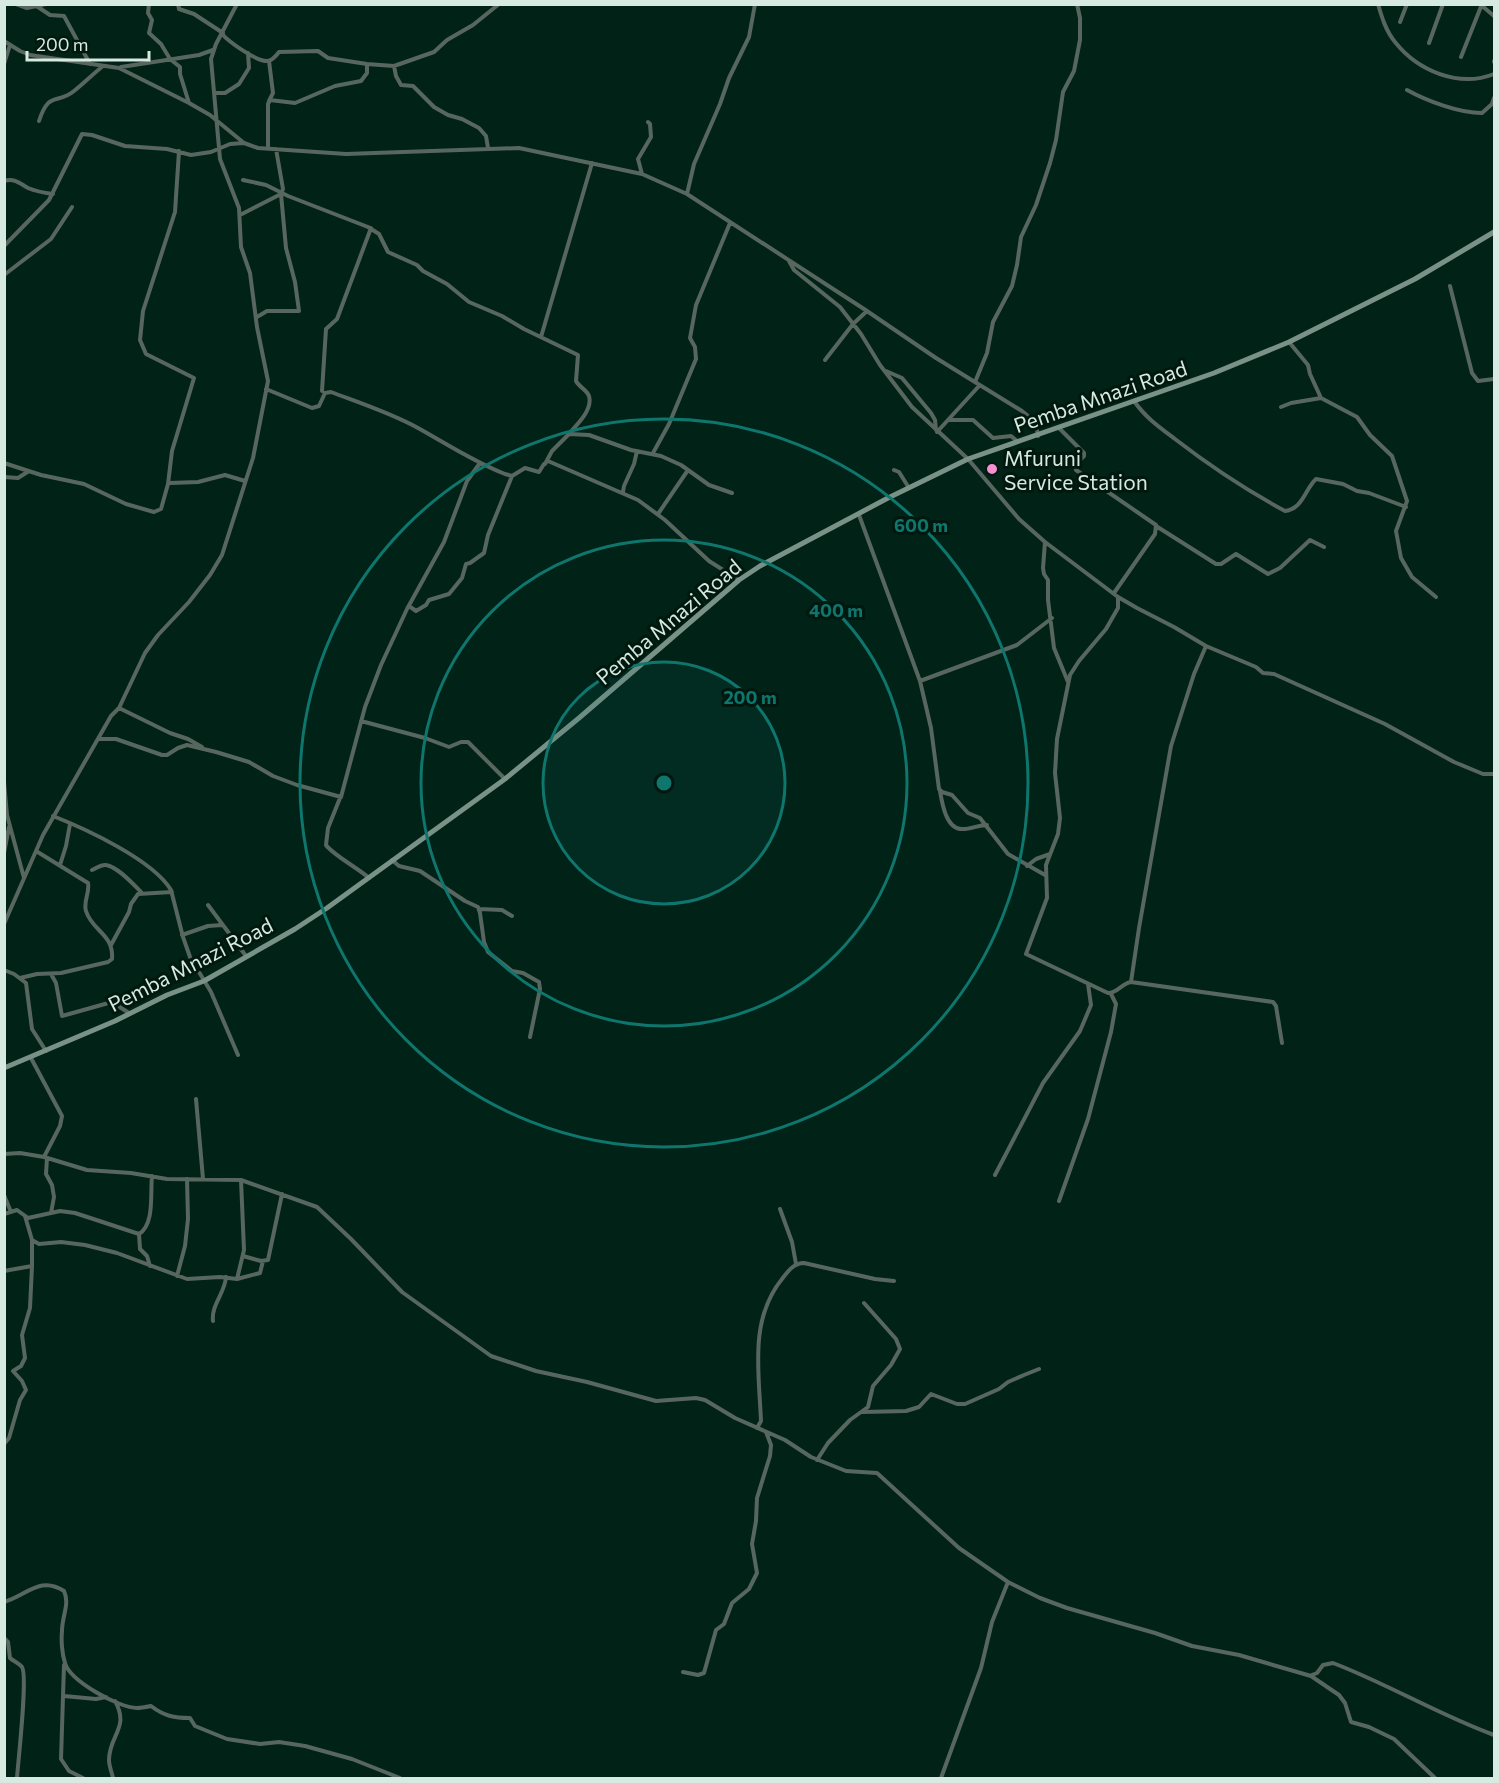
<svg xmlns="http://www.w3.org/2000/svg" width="1499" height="1783" font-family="Commissioner,sans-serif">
<rect width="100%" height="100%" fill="#012217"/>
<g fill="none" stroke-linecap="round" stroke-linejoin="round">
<!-- minor -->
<path stroke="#586660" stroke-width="4" d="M16,4L27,8L46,4
M149,4L148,13L152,20L149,33L161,44L170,59L180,67V74L189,103
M178,4L179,9L194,14L223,33
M1378,4C1382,18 1386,31 1395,42C1418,71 1459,88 1494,74
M1481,5L1494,16
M38,7L50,15L64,16L90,64
M1400,22L1407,4
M222,34C229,42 257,62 268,61C273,60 276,56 279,52L318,51L328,58L367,64L394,66L434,52L447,40L473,25L499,4
M4,41L20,51L30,55L119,68L189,103L210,115L244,143L258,148L346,154L519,148L642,174L687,194L864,309L936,358L1022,411C1031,418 1037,424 1038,436
M1429,43L1443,4
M1461,57L1482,4
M269,61L273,93L269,101
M1494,62V61
M4,64L10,45
M394,66L396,76L401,85L413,86L434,107L448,115L462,119L479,128L486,136L488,148
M121,67L199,55L213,50
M1407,90C1427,101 1459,113 1482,113L1492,104L1494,98
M215,93H225L239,84L249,68L248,53
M39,121C49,90 57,105 74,91C84,83 93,74 103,66
M268,148V104L270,100L295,103L335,86L361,81L367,73V64
M642,174L638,159L651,137L650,124L648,122
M243,180L266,185L288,196L368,227L379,234L388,252L417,265L423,271L447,284L469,302L502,316L524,329L578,355L576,381C579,387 587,390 589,396C593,410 577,424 569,434
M4,181C15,178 19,183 28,188C35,191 45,193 53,194
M687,194L694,164L720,104L729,78L749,37L755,4
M240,215L281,194L283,189L276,149
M4,246L49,200L82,134L92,135L125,146L167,149L191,155L211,152L230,144L244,143
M789,261L794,270L840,307L861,334L880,365L912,407L968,459L1019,519L1045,542L1118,597L1137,608L1174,627L1206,646L1256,667L1263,673L1274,674L1385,724L1454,762L1483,774H1494
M4,275L51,239L72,207
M1450,286L1472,373L1478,381L1494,379
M257,317L267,311H299L295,282L286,248L281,194
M541,337L592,163
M1289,342L1308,365L1310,374L1321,398L1357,417L1370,435L1392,456L1407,501L1396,531L1401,558L1412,577L1436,597
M825,360L853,324L867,311
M886,371L902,378L931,413L935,420L936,430
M975,382L987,353L993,322L1012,286L1017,265L1021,237L1036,205L1050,163L1056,140L1063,92L1074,71L1080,40V18L1077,4
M266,389L312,408L319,406L325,393L331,392C360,403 391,413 418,428C447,444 474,462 505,474L512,476L525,468L539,472L544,464L548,461L638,500L665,520L709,561L739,580
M322,391L326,329L337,319L371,228
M1134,401C1145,417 1159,427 1175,439C1210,466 1246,490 1285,511C1303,509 1305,489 1316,479L1343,484L1357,491L1369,493L1406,507
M1281,407L1291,403L1321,398
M948,420H973L993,438L1011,436L1018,442
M1059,428L1084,453V456L1076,464V470L1156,525L1155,534L1114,593
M937,432L979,386
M653,453L669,424L696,359L695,347L690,338L696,305L730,223
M4,463L41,475L84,484L126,504L154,512L161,509L168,484L170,483L198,482L225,475L245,481
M545,464L552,451L569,434L589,435L631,450L661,456L681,465L709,485L732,493
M894,470L899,472L909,488
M4,477L18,478L29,471
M168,484L172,451L194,378L146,354L140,340L143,311L175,212L179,151
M623,492L624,486L634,464L637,451
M658,514L688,470
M859,515L920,681L931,728L939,789L942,792L952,795L968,813L980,818L1008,854L1045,875
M1156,526L1216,564H1221L1236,554L1268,574L1280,568L1310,540L1324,547
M1045,542L1043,568L1044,574L1048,580V600L1054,648L1068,682
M1118,598V608L1106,629L1079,661L1070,675L1057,739L1055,773L1060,818L1058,834L1046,865L1047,898L1026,954L1108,993C1118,993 1122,983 1131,982L1273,1002L1276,1006L1282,1043
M409,606L416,611L426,605L429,600L449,594L462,578L466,564L470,563L484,553L488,535L512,476
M920,681L1017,645L1052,618
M119,708L170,733L188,739L202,747
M361,721L425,738L449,747L461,742H468L505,779
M98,739H116L162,755H167L178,748L187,745L216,752L249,762L273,776L297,785L341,797L365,707L381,665L407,609L444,542L467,481L480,463
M4,782L7,815L24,878
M940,791C942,803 946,828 961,829C969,830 978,825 987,825
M340,798L328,828L326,845C333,855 358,868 369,878
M53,816C86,829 153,860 171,890L183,937L190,957L211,992L238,1055
M4,853L9,827
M392,860L399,866L420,871L465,901L478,907L480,913L484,942L488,952L512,971L523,973L539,982L540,989L530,1037
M60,865L66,846L70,824
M1027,866L1036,859L1050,854
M92,870C97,868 101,864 106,865C118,867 133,884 141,892
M208,905L246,956
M480,909L502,910L512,916
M4,924L43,835L111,716L119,708L145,653L158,635L189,602L210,575L222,555L253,458L268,381L257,327L250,273L241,247L239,208L220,159L211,59L216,44L237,4
M182,935L208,926L222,925
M111,945L129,912L131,904L138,894L172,892
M4,970L14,974L26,983L32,1029L46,1051
M51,974L56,983L62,1016L112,1002L129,1013
M20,978L37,974L61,973L108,962L112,959C114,934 92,931 86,911C83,901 90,893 88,883L36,851
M1131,982L1139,928L1171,746L1194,674L1206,646
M31,1058L62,1116L60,1126L44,1157
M196,1099L203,1179
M4,1154L20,1153L44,1157L87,1170L131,1173L167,1179L241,1180L317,1207L351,1239L402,1292L491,1356L536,1371L587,1382L656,1401L696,1398L705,1400L735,1418L785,1440L811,1457L846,1471L877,1473L959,1548L1008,1582L1040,1598L1067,1608L1155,1633L1192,1646L1239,1655L1311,1676L1339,1695L1345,1703L1351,1722L1369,1727L1394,1739L1435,1778
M995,1175L1043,1083L1080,1031L1091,1005L1088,984
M4,1195L11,1212
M1059,1201L1088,1119L1111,1032L1116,1004L1111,994
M780,1209L792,1242L796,1264
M51,1213L60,1211L75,1213L139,1234L140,1249L147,1256L150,1266
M4,1214L17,1210L28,1218L51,1213L54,1197L52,1185L46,1174L47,1158
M25,1216L32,1240L39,1244L61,1242L85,1245L117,1253L187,1279L220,1277L237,1279L260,1273L263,1261
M139,1234C155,1224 150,1193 152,1176
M243,1256L261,1261L268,1260L282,1194
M4,1271L32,1266V1241
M177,1276L185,1246L188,1219L187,1179
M237,1279L244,1250L241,1180
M213,1321C211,1305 225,1293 226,1277
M863,1412L906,1411L919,1407L931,1394L957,1404H965L999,1389L1008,1382L1024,1375L1039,1369
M757,1428L761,1421C759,1372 749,1320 782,1279C788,1271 794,1263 804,1263L875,1279L894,1281
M4,1444L9,1438L20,1400L26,1390L22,1381L13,1371L21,1366L25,1358L22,1335L30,1308L32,1266
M817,1460L828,1443L850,1420L868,1407L873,1386L891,1365L900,1349L896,1339L864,1303
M4,1602C26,1596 40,1575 64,1591C70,1604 62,1616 62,1631C61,1640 62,1654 65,1663C70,1681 119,1708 137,1708C141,1708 146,1707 151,1706C164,1716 174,1718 190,1718L195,1726L227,1739L260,1744L279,1742L305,1746L352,1759L400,1778
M4,1638L8,1642L10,1658C13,1661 19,1663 22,1667C28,1676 18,1762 17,1778
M64,1665L61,1759L69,1771L83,1778
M683,1672L698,1675L704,1673L716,1630L724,1624L732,1603L749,1589L757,1573L752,1544L756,1521L757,1498L770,1456L771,1445L766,1432
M1312,1675L1317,1673L1323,1665L1333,1663C1388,1684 1439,1715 1494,1735
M64,1696L96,1699L106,1697
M113,1778C112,1773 109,1766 109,1760C109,1735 130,1728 115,1701
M941,1778L981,1668L992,1622L1008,1582"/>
<!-- secondary -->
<path stroke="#7a9187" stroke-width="5" d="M4,1068L115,1021L167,995L204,981L295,929L327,908L505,779L579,718L739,580L760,566L888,498L968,459L1214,373L1289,342L1415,279L1494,232"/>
</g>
<!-- distance rings -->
<circle cx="664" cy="783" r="121" fill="#0f766e" fill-opacity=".12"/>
<g fill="none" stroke="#0f766e" stroke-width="3">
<circle cx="664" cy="783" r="121"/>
<circle cx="664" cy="783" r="243"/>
<circle cx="664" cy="783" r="364"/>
</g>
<!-- markers -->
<circle fill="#f690d0" stroke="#01180f" stroke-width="2" cx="992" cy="469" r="6"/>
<g text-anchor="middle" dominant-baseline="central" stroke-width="6" stroke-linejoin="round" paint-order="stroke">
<!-- street labels -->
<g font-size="21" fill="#d7eae1" stroke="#01180f">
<text transform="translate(1100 396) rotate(-19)">Pemba Mnazi Road</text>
<text transform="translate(668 621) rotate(-40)">Pemba Mnazi Road</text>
<text transform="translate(190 964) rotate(-27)">Pemba Mnazi Road</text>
</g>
<!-- poi labels -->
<g font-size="21" fill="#d7eae1" stroke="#01180f" text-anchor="start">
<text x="1004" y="457">Mfuruni<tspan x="1004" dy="24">Service Station</tspan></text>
</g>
</g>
<circle cx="664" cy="783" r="9" fill="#0f766e" stroke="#01180f" stroke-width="3"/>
<g font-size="18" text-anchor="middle" font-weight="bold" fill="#0f766e" stroke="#01180f" stroke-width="6" stroke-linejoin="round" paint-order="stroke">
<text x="921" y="532">600 m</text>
<text x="836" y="617">400 m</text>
<text x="750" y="704">200 m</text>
</g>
<!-- border -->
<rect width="1499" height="1783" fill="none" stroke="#d7eae1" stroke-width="12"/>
<!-- scale -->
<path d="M27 51v9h122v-9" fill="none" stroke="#d7eae1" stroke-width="3"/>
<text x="36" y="51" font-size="18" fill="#d7eae1" stroke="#01180f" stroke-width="4.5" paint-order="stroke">200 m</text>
</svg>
